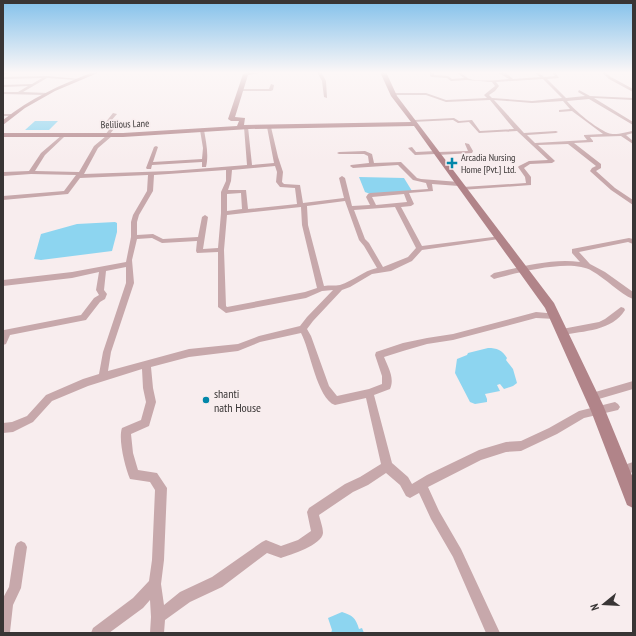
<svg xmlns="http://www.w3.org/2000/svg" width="636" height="636" font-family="'PT Sans Narrow',sans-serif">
<rect width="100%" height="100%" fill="#f8edee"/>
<!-- water -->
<path fill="#8dd5f0" d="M35,121H58L49,130H25Z
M359,177L404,178L412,191L370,194L365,192Z
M115,222L117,223V232L112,251L41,260L34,259L41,234L77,224Z
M488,348C497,348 502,350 507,358L506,360L513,369L517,383L513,386L504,389L500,384L497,385L500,391L485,394L487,399V402L475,404L470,402L455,373L457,359L467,355L468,353Z
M342,612C352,615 356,618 359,629L362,628L364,633H331L332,630L328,618Z"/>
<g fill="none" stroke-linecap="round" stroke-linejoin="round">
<!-- street -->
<path fill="#c7a8ab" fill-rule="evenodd" d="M317,72H321L326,81L327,98L324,97L322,81Z
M430,72H434V75L448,76L452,79L464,78L456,72C463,72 464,77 470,79C478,82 499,80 509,79L497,72L506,73L513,79L540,77L534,72H538L544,77L555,76L551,72H555L559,78L547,79L566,98L585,96L578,92L579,90L590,96L633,98V100L594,98L633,122V125L589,99L567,101C575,111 596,128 608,133C615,136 626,132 633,131V133L626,135L633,141V144L621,136L590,137L593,141V142L574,143L601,164V168L596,171L615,188L633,200V205L611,190L591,172L590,171L592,168L596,166L568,144L538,145L555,161L552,163L530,164L524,168L531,177V185L461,190L460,189L463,187L526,183L525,177L518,167L519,166L529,161L548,160L517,131L479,133L469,122L458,123L453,120L412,122V121L414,120L454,118L459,121L472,120L480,131L514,129L490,100L446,102L426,95H393L391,94L393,93H426L446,100L487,98L484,95L495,86L492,82L467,80L451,81L447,78L432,77L430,76ZM543,79L562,98L532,101L492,98L489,95L495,91L499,86L496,82ZM494,100L532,103L563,101L570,109L559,110V112L572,111L603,134L584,135V136L587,140L535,143L527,135L556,133L558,132L556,131L524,133Z
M601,72H605L611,77L633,89V92L609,79Z
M47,76L80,79L78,80L47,78L23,92L48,93L47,95L3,94V92H18L28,86L3,87V85L32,84L42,78L3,79V77Z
M271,84L274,85L273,90L271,91H242L240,90L242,89H269Z
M113,113L117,114L110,122L117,125L110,134L112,135V136L98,148L84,174L171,171L247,165L244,127L246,126L248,127L252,165L274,163L267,127L269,126L271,127L278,157L283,172L282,182L284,184L300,185L303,203L344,198L339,178L342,176L345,178L352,206L370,205L366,197L368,194L370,193L428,189L426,183L413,180L398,165L353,168L350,166L351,165L369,163L368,156L364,154H339L337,153L339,152L365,151L372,154L374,163L401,162L417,178L421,179L459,182L462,184L459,186L432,184L433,191L409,193L414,204L411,206L401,207L422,246L501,236V238L499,239L422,250L412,261L391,271L372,274L350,287L342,290L313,321L307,329L311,336L329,386L337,396L369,389L382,384V376L375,355L376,352L403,343L427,338L453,334L536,312L558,314L559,316L558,318L555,319L536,318L453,340L427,344L403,351L384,357C388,367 395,378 390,389L374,395L392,463L408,477L412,484L427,475L479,450L506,442L521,441L549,428L579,411L615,402L618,404L620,407L618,410L584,418L557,434L521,451L506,452L481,460L428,487L439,511L461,549L500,633H486L453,557L431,519L419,493L410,498L406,496L400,485L386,473L368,485L353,492L319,515C320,520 323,527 323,533C322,545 290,555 281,558L267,553L222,587L190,602L165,620L164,633H150L151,617L150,600L143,608L109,633H91L93,628L133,598L149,581L152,560L155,490L150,482L130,479C125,467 118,439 122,428L141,420L146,402L143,388L142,369L88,386L52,401L33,422L13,432L3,433V423L12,422L27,416L46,395L83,379L99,374L103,352L126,283V267L106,271L104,290L107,294L105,299L100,302L86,320L10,335L6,344L3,345L4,330L81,315L94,298L99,295L96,290L99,272L72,278L3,286V280L72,272L126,262L131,237V222L133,215L147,191L148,175L80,178L68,194L3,200V196L64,191L76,175L31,174L3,176V172L29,171L41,153L62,135H64V137L45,155L35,171L79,172L94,146L106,136L105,135L112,126L105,123ZM275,166L277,172L276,182L280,187L295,188L297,204L248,209L246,190H228L231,181L232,170ZM226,170V181L221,192V213L218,248L203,249L208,217L205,215L202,217L198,237L163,239L153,234L137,235V222L139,215L153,191L154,175ZM241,193L242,209L227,211V194ZM404,194L407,202L376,205L372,197ZM345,201L359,240L364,246L377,268C363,271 353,281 340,285C335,286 329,285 324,286L308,225L307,206ZM301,207L302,225L317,288L305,292L227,307L226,306L224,250L227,215ZM395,207L416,248L408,257L383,267L369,243L365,239L354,210ZM152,238L162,243L197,241L196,251L197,253L218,252V307L226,313L306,298L322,291L333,290L307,317L300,326L259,336L238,344L189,349L108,371L111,352L134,283L132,260L137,239ZM301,333C310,349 317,399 335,405L366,398L381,464L360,477L345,484L309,508L307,512L311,531L298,540L281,546L266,540L262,542L212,577L180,592L164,605L161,584L164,560L167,488L157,473L138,470L133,453L131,434L149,426L156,402L153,388L151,367L189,357L238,351L260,342Z
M3,114H13L15,115L13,116H3Z
M202,129L204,130C206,142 209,155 206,167H202V162L152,165L151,169H147L146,168L154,147L156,146L158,147L153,162L202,159L203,148L200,130Z
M465,143L469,144L473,151L472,153L437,155L435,154L415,155L408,148L412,147L416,152L436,151L438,152L468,151L465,144Z
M629,238L633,239V244L628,242L579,252L590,264L605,272L633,292V299C620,294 605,278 592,271C571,258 517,273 494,279L490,276L494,273C521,267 552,258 580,262L572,253V249Z
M621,307L624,308L625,310C612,331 584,331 562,335L559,334L558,332L559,330L562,329L599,322L605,319Z
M633,381V389L592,401L589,400L587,397L589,394L592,393Z
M633,462V472L622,476L618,475L617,471L618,467Z
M21,541L25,543L27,547L21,588L13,605L10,632L3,633V598L9,587L15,547L17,543Z"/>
<!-- secondary -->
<path fill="#b18489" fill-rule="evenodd" d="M93,72H100L55,91L25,108L3,125V120C31,98 60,85 93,72Z
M250,72H264L248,75L235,117L245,118L244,125L411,122L391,96L380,72H386L397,96L554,303L603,405L633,478V508L627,505L591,411L545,308L414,126L249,129L123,137H3V133H123L237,126L239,121H231L228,119L243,74Z"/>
<!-- primary -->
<path fill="#a06b71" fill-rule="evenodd" d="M3,72H12L3,75Z"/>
</g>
<!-- sky -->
<linearGradient id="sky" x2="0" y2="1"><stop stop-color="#83c1eb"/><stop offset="0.45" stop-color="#fcf7f7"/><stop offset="1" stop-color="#fcf7f7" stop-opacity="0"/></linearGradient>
<rect width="636" height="161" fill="url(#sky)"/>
<!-- markers -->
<g fill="#0287a9" stroke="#f8edee" stroke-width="1.5">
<path d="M450 157h4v4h4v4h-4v4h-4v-4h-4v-4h4z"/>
<circle cx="206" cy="400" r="4"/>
</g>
<g text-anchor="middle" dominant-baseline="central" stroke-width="3.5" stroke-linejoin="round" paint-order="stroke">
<!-- far-street labels -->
<g font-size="10" fill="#393535" stroke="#f8edee">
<text transform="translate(125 124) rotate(-2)">Belilious Lane</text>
</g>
<!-- far-poi labels -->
<g font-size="10" fill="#393535" stroke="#f8edee" text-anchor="start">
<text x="461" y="157">Arcadia Nursing<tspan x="461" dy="12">Home [Pvt.] Ltd.</tspan></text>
</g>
<!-- poi labels -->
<g font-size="12" fill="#393535" stroke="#f8edee" text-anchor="start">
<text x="214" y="393">shanti<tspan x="214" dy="14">nath House</tspan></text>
</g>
</g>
<!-- border -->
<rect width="636" height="636" fill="none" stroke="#393535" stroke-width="8"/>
<!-- north arrow -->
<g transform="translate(604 604) rotate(252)" stroke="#f8edee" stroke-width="3" paint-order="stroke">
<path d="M0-3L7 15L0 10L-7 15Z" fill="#393535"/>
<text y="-6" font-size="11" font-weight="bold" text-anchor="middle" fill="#393535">N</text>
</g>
</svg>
